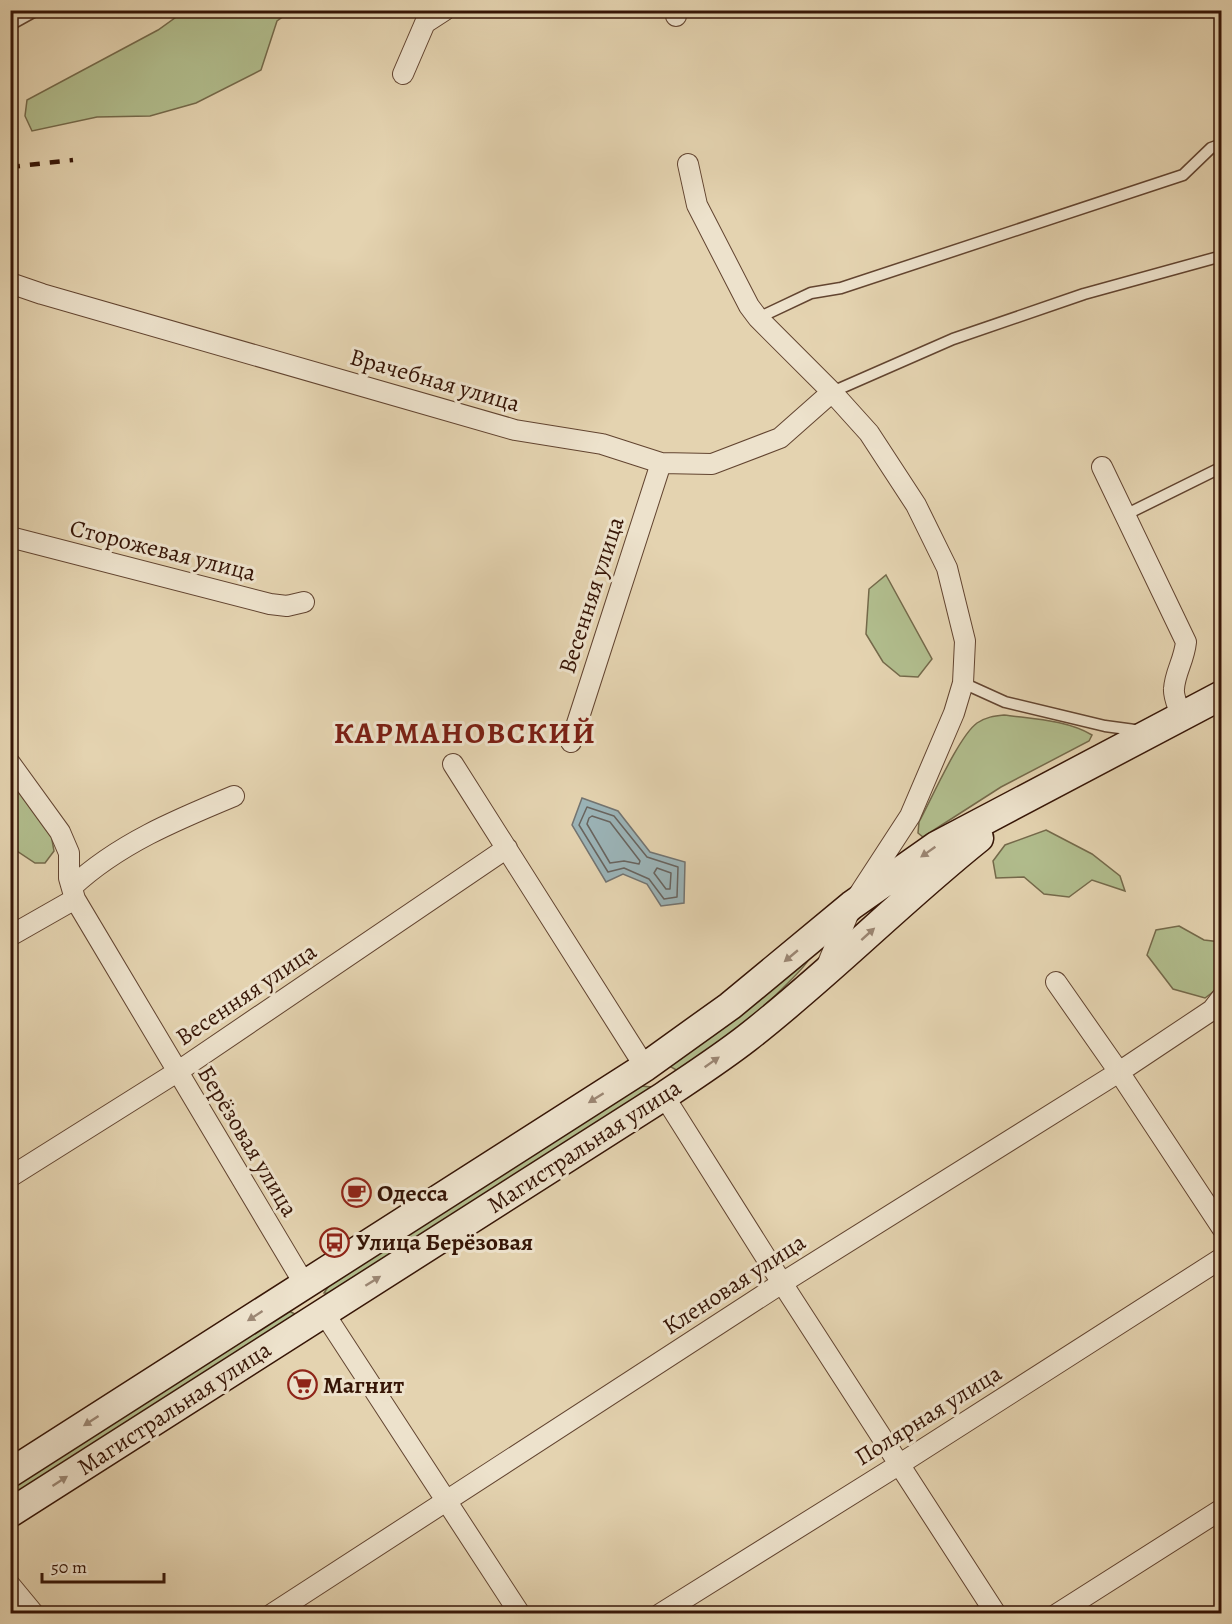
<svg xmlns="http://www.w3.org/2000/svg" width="1232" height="1624" font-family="Alegreya,serif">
<rect width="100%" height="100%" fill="#e4d3b0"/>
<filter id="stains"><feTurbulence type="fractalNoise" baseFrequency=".00333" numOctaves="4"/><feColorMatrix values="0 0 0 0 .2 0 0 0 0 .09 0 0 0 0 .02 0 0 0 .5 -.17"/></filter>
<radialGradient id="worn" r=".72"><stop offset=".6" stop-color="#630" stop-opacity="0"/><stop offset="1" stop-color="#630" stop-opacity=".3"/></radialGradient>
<!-- green -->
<path fill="#b1bd8d" stroke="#74694a" stroke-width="1.5" d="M186,10L291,11L277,21L261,70L196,103L150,116L97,117L32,131L25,116L27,100L158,30Z
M886,575L932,659L918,677L900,676L883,662L866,634L869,589Z
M1004,715C1033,719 1067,720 1092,735L1089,741L1001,787L923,837L918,833L919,822C931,800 959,736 977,723C986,717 994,716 1004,715Z
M10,775L51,834L54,851L45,863H35L11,847Z
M1046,830L1092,854L1120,876L1125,891L1092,880L1069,897L1044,894L1024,877L996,878L993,861L1005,845Z
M1179,926L1204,940L1221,942V986L1205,998L1173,989L1147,955L1156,930Z
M816,948C809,962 798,973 787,984C754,1018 716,1044 678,1071L671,1067L673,1062L759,1001Z
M641,1086L651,1087L646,1095L332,1294L324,1293L330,1284Z
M289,1311L295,1314L291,1321L11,1501V1486Z"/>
<!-- water -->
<path fill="#9bb4b8" stroke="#737471" stroke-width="1.5" d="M582,798L618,811L650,852L685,862L684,903L661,906L647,884L623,874L606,882L572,825Z"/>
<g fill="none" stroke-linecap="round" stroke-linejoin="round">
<!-- shore -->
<path stroke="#68645f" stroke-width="1.5" d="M587,807L614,816L647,857L678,867L677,897L664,899L649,879L624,868L608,872L579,825Z
M592,816L610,822L640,861L639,864L624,861L610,863L587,824L589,818Z
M657,868L671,873L670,889H666L654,873Z"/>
<defs>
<path id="service" d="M10,25L37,10
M758,318L811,293L841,288L1183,175L1211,148L1222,144
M832,392L953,339L1084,294L1222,256
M1125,515L1216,470
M963,683L1005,702L1105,726L1142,731"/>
<path id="minor" d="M676,16V10
M403,74L425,23L445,10
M688,164L697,205L749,306L758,318L832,392L869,433L916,505L947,568L965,641L963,683L954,713L910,816L852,905L826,968
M10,283L42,294L515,430L602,444L661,463L712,464L780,438L832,392
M1102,467L1186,642C1184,661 1175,672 1174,689C1173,697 1179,708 1181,716
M10,537L270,604L287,606L304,602
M571,742L661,463
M10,763L60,832L69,853V878L75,899L305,1285
M453,764L645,1067
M72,887C118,844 176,820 234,796
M10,936L75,899
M1056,982L1119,1072L1222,1228
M664,1096L782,1283L996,1614
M10,1177L177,1072L507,848
M324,1313L520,1614
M10,1585L34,1614
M272,1614L782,1283L1119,1072L1212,1010L1222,997
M660,1614L900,1464L1222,1258
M1057,1614L1222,1509"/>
<path id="secondary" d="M10,1473L645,1067L730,1006L852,905L936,846L1222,695
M10,1513L664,1096C692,1077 720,1059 747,1038C827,976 899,902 979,838"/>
</defs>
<!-- service casing -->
<use href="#service" stroke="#624430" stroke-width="13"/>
<!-- minor casing -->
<use href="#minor" stroke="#624430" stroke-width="22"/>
<!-- secondary casing -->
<use href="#secondary" stroke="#361506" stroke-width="31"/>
<!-- service -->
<use href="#service" stroke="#ede2cc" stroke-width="10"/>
<!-- minor -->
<use href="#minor" stroke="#ede2cc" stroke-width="20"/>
<!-- secondary -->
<use href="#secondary" stroke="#ede2cc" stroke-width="28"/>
<!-- rail -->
<path stroke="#361506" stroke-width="4.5" stroke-dasharray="10 10" stroke-linecap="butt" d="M10,167L73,160"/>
</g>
<!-- one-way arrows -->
<defs><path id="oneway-solid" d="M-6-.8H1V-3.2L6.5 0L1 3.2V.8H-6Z" transform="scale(1.5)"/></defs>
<g fill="#9b8673">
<use href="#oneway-solid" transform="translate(928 852) rotate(145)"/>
<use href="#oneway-solid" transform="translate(868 934) rotate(-42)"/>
<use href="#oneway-solid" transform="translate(791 956) rotate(140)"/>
<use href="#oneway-solid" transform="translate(712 1062) rotate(-35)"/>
<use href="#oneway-solid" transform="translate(596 1098) rotate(148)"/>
<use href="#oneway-solid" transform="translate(373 1281) rotate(-32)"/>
<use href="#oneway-solid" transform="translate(255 1316) rotate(147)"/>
<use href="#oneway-solid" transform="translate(91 1421) rotate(147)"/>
<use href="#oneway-solid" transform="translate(60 1481) rotate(-33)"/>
</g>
<!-- icons -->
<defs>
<symbol id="cafe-ring" viewBox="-11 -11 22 22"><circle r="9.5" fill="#ede2cc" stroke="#8f2418" stroke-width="1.5"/><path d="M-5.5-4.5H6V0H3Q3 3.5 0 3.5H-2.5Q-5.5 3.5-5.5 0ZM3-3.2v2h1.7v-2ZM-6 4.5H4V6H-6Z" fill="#8f2418"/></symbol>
<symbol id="bus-ring" viewBox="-11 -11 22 22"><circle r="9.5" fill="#ede2cc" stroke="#8f2418" stroke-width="1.5"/><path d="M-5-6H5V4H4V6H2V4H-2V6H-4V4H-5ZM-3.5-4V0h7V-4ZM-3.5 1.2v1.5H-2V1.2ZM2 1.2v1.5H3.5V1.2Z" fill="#8f2418"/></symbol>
<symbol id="supermarket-ring" viewBox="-11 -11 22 22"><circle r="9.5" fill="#ede2cc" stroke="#8f2418" stroke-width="1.5"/><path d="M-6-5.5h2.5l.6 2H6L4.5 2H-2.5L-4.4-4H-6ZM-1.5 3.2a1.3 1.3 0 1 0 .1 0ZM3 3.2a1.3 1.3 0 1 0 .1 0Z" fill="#8f2418"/></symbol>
</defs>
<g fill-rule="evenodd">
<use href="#cafe-ring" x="340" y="1176" width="33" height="33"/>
<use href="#bus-ring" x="318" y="1226" width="33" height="33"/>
<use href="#supermarket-ring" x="286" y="1368" width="33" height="33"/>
</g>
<g text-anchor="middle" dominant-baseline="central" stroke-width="6" stroke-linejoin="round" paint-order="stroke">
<!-- street labels -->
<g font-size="24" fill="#361506" stroke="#ede2cc">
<text transform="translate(435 380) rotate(16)">Врачебная улица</text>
<text transform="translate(163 550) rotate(14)">Сторожевая улица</text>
<text transform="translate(591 595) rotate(-72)">Весенняя улица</text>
<text transform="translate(246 994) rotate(-34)">Весенняя улица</text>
<text transform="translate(248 1141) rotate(59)">Берёзовая улица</text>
<text transform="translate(584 1146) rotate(-33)">Магистральная улица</text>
<text transform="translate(734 1284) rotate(-33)">Кленовая улица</text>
<text transform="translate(174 1408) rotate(-33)">Магистральная улица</text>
<text transform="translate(928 1415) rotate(-32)">Полярная улица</text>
</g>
<!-- poi labels -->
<g font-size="24" font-weight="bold" fill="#361506" stroke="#ede2cc" text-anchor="start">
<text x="377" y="1193">Одесса</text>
<text x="356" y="1242">Улица Берёзовая</text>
<text x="323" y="1385">Магнит</text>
</g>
<!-- district labels -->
<g font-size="30" font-weight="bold" letter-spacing="1.5" fill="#7a1f14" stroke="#ede2cc">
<text x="465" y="733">КАРМАНОВСКИЙ</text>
</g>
</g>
<!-- margin -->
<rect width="1232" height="1624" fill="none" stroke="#e4d3b0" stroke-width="36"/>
<rect x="12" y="12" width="1208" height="1600" fill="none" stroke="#361506" stroke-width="3"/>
<rect x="18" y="18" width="1196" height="1588" fill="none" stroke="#361506" stroke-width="1.5"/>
<!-- scale -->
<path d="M42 1573v9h122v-9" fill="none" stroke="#361506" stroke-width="3"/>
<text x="51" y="1573" font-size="18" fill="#361506" stroke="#ede2cc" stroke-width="4.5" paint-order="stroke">50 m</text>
<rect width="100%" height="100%" filter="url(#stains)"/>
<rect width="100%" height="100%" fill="url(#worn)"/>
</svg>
